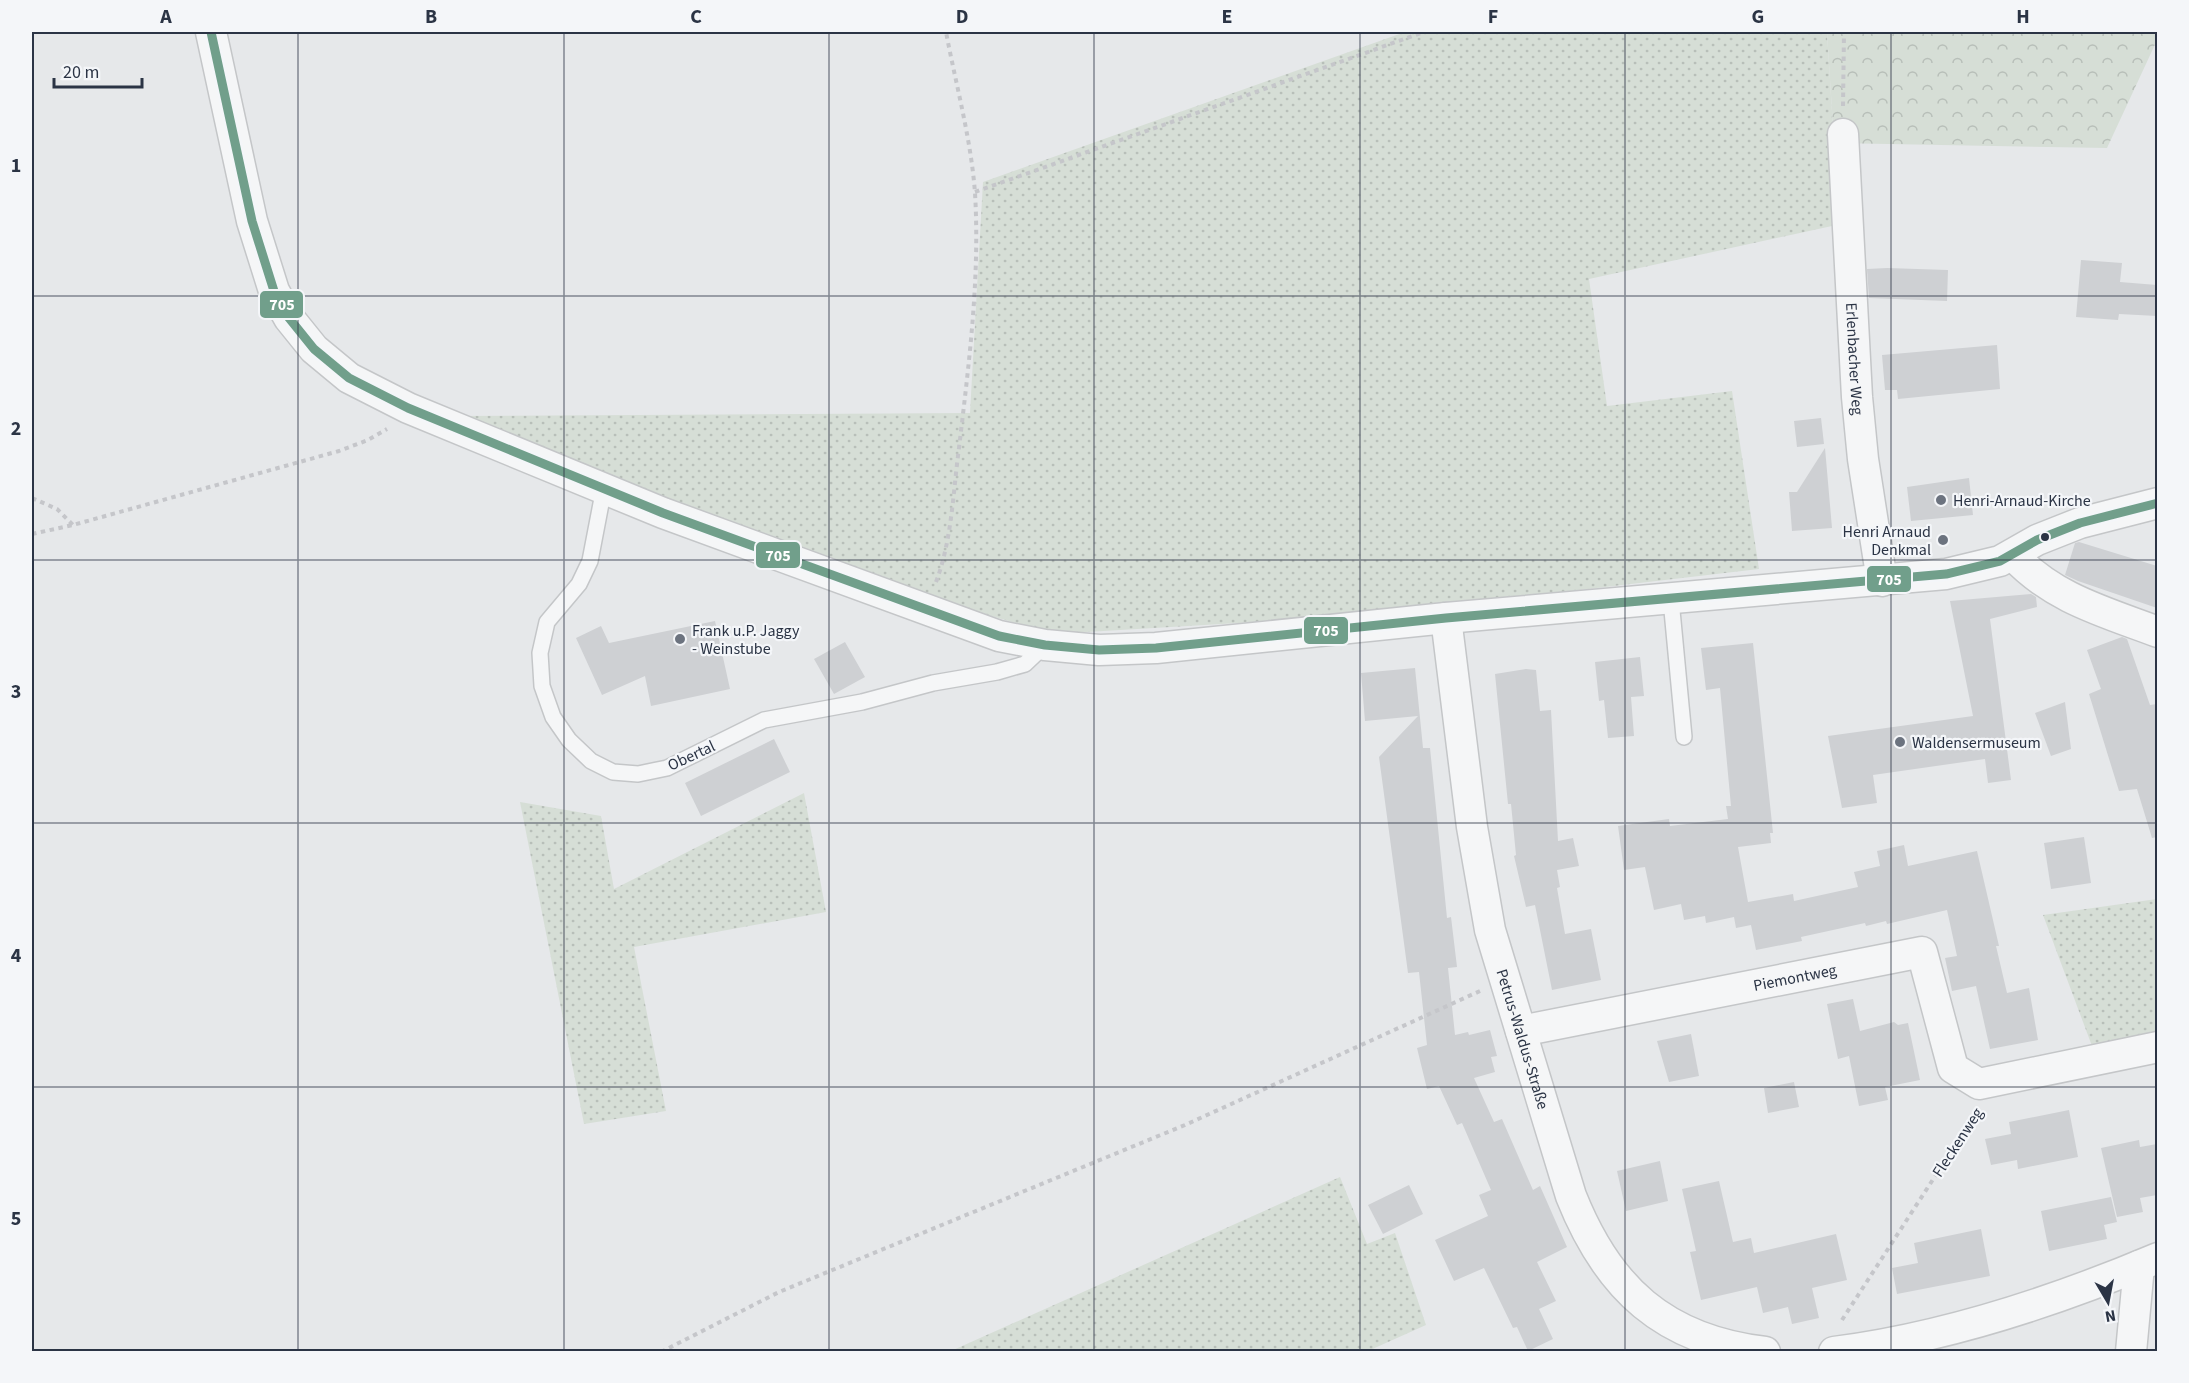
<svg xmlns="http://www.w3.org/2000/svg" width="2189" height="1383" font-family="'Source Sans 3',sans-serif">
	<defs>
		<pattern id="green-dots" width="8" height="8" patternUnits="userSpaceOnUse" patternTransform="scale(1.5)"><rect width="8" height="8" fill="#d6ded6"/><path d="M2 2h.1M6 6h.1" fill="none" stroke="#b8bfb9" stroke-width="1.8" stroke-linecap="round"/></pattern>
		<pattern id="forest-crowns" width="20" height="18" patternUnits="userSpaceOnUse" patternTransform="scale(1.5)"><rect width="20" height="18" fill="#d6ded6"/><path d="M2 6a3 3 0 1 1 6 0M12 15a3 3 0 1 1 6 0" fill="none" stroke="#b8bfb9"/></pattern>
	</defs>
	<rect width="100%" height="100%" fill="#e6e8ea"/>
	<g fill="url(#green-dots)">
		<path d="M1405,32h422l7,111 -2,83 -243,53 18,127 125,-15 27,178 -402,47 -304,18 -140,-41 -460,-177 517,-3 13,-231z"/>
		<path d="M804,793l22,119 -192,35 32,164 -82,13 -64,-322 81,14 13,73z"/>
		<path d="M2157,899v134l-65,13 -49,-131z"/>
		<path d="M1340,1177l27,67 28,-11 31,92 -58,26h-417z"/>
	</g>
	<path fill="url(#forest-crowns)" d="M1827,32h330l1,6 -51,110 -273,-5z"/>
	<g fill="#ced0d3">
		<path d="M2081,260l41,3 -2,19 37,3v31l-38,-2 -1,6 -42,-3z"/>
		<path d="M1887,268l61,2 -1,31 -78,-3 -2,-29z"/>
		<path d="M1997,345l3,44 -102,10 -1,-9h-12l-3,-35z"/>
		<path d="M1821,418l3,26 -27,3 -3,-26z"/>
		<path d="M1825,448l7,80 -40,3 -3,-39h8z"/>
		<path d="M1969,478l4,37 -62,6 -4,-34z"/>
		<path d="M2079,542l78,24v42l-79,-27 -13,-6 10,-32z"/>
		<path d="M2031,594l5,3 1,10 -47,12 21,161 -23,3 -3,-24 -112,16 4,28 -35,5 -14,-72 145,-20 -23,-115z"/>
		<path d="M715,621l15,68 -79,17 -6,-30 -43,19 -26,-57 25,-12 8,17z"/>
		<path d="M2122,637l5,2 23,66 7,-1v133l-5,1 -15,-49 -18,2 -30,-97 12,-5 -14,-39z"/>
		<path d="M845,642l20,35 -31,17 -20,-35z"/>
		<path d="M1753,643l20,190h-3l1,10 -33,4 10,55 45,-8 1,7 64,-14 -4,-15 26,-6 -3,-15 27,-6 4,21 69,-15 22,95h-3l11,47 22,-5 9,52 -48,9 -14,-63 -24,5 -7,-33 12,-2 -10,-46 -60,14 -1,-3 -20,5 -1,-3 -64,14 1,4 -46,9 -5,-25 -15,3 -2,-11 -28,6 -1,-7 -21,4 -3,-16 -27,6 -9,-43 -21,3 -6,-44 51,-7 1,7 58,-7 -2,-13h5l-11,-118 -14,2 -5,-42z"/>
		<path d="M1640,657l4,39 -13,1 3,39 -26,2 -4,-38 -5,1 -4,-39z"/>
		<path d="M1415,668l8,80h7l17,170 4,-1 6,50 -9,1 7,67 13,-3 1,3 21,-5 7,26 -6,1 4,15 -21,6 20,44 8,-3 31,71 7,-4 27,61 -30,15 19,39 -17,8 14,30 -25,12 -11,-24 -4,1 -29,-60 -30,13 -19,-41 53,-24 -9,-21 12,-5 -29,-67 -5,2 -18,-39 -12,3 -10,-41 10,-3 -8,-73 -11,1 -29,-216 39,-41 -53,5 -4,-48z"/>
		<path d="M1526,669l10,1 4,41 11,-1 7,131 15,-3 6,28 -22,4 3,17 -3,1 8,46 26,-5 10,51 -49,10 -17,-85 -9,2 -12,-51 2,-1 -5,-51h-3l-13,-130z"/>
		<path d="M2065,702l6,47 -20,7 -16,-43z"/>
		<path d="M774,739l16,33 -89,44 -16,-33z"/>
		<path d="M2084,837l7,46 -40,6 -7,-46z"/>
		<path d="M1853,999l7,32 34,-9 4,3 10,-2 12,57 -35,7 3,13 -29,6 -10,-50 -11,3 -11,-55z"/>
		<path d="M1691,1034l8,42 -30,6 -12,-41z"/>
		<path d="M1794,1082l5,25 -31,6 -4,-25z"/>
		<path d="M2069,1110l9,47 -60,12 -1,-9 -26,5 -6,-26 26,-5 -2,-12z"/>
		<path d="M2139,1140l1,7 17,-3v51l-17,3 3,14 -26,5 -16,-69z"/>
		<path d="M1660,1161l8,40 -42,10 -9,-40z"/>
		<path d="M1719,1181l14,61 18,-4 3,15 82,-19 11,46 -35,8 7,30 -27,6 -4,-17 -25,6 -6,-26 -56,13 -11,-48 6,-1 -14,-62z"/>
		<path d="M1409,1185l14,29 -40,20 -15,-29z"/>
		<path d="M2111,1197l6,25 -13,3 3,14 -58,12 -8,-40z"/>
		<path d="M1981,1229l9,47 -93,18 -5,-26 26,-5 -4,-20z"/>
	</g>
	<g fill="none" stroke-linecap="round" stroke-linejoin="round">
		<g stroke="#c4c6c8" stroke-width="18">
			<g id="service">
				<path d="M604,488l-14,73 -11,23 -32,38 -7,31 2,33 11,31 16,23 22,21 22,11 25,2 29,-6 97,-48 98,-18 71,-19 64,-11 28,-8 20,-19"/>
				<path d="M1671,600l13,137"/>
			</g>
		</g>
		<g stroke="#c4c6c8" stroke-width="33">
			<g id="minor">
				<path d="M211,32l41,189 22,70 15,27 25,31 35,29 59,30 255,105 336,123 46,9 54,5 57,-2 290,-30 500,-44 54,-13 37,-21 43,-17 78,-20"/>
				<path id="s1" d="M1843,134l14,263 6,62 19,122"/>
				<path d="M2013,555c39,43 92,57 145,77"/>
				<path id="s2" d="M1446,618l26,209 18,103 81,266c37,93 93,144 194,156"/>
				<path id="s3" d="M1521,1031l401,-79 31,116 26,16 179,-37"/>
				<path d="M1834,1352c110,-14 222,-51 324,-94"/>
				<path d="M2131,1352l8,-86"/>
			</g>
		</g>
		<g stroke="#c5c6ca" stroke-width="4" stroke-dasharray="4.5 4.5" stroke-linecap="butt">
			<path d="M1843,106l1,-74"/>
			<path d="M975,192l449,-160"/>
			<path d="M32,498l25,11 16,16"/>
			<path d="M32,534l41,-9 266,-74 29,-11 19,-11"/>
			<path d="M936,582c16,-42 17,-90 23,-134 10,-85 21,-170 16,-255 -4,-54 -19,-108 -29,-161"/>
			<path d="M1842,1320l134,-207"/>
			<path d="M661,1352l118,-60 406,-167 295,-134"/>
		</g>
		<use href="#service" stroke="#f5f6f7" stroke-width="15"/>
		<use href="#minor" stroke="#f5f6f7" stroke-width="30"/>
		<g stroke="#f4f6f9" stroke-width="14">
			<path id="bus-1" d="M211,32l41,189 22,70 15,27 25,31 35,29 59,30 255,105 336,123 46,9 54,5 57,-2 290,-30 500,-44 54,-13 37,-21 43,-17 78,-20"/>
		</g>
		<use href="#bus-1" stroke="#719f8b" stroke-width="9"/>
	</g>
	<path fill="none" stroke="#2b3445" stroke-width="1.5" stroke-opacity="0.55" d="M298,32v1320M564,32v1320M829,32v1320M1094,32v1320M1360,32v1320M1625,32v1320M1891,32v1320M32,296h2126M32,560h2126M32,823h2126M32,1087h2126"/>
	<g fill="#6c737f" stroke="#f4f6f9" stroke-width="2">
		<circle cx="1941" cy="500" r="6"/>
		<circle cx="1943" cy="540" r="6"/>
		<circle cx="680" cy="639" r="6"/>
		<circle cx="1900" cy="742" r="6"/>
	</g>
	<circle fill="#2b3445" stroke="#f4f6f9" stroke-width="2" cx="2045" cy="537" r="5"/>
	<g text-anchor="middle" stroke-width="4.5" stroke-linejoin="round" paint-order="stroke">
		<g font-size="16" fill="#2b3445" stroke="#f4f6f9">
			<text dy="6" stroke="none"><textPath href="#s1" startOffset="225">Erlenbacher Weg</textPath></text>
			<text transform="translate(691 755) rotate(-25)" y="6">Obertal</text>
			<text dy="6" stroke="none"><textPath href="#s3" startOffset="279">Piemontweg</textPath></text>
			<text dy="6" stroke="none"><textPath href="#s2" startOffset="429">Petrus-Waldus-Straße</textPath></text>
			<text transform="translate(1957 1142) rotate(-57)" y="6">Fleckenweg</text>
		</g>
		<g font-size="16" fill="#2b3445" stroke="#f4f6f9" text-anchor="start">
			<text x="1953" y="506">Henri-Arnaud-Kirche</text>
			<text x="1931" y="537" text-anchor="end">Henri Arnaud<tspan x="1931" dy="18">Denkmal</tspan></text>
			<text x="692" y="636">Frank u.P. Jaggy<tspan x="692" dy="18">- Weinstube</tspan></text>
			<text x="1912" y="748">Waldensermuseum</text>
		</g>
	</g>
	<g stroke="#f4f6f9" stroke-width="2">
		<rect x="259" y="290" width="45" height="29" rx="6" fill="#719f8b"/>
		<rect x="755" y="541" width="46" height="28" rx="6" fill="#719f8b"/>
		<rect x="1866" y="565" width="46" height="28" rx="6" fill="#719f8b"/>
		<rect x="1303" y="616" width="46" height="29" rx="6" fill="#719f8b"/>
	</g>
	<g font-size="16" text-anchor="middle" font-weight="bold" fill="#fff">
		<text x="282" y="310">705</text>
		<text x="778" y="561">705</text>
		<text x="1889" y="585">705</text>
		<text x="1326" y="636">705</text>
	</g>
	<rect width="2189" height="1383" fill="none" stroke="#f4f6f9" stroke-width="66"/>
	<g transform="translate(2108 1302) rotate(170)" stroke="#f4f6f9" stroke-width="4.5" paint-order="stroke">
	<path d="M0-4.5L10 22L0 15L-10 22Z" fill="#2b3445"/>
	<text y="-9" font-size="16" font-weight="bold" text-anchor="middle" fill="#2b3445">N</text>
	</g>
	<path d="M54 78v9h88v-9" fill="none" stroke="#2b3445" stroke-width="3"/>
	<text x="63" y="78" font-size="18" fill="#2b3445" stroke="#f4f6f9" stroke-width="4.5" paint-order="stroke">20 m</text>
	<rect x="33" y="33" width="2123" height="1317" fill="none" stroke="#2b3445" stroke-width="2"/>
	<g font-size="20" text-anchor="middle" font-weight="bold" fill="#2b3445">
		<text x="166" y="23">A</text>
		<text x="431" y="23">B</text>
		<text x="696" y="23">C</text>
		<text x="962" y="23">D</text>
		<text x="1227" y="23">E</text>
		<text x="1493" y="23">F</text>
		<text x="1758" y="23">G</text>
		<text x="2023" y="23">H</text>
		<text x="16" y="172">1</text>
		<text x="16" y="435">2</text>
		<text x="16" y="698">3</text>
		<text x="16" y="962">4</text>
		<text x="16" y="1225">5</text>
	</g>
</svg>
